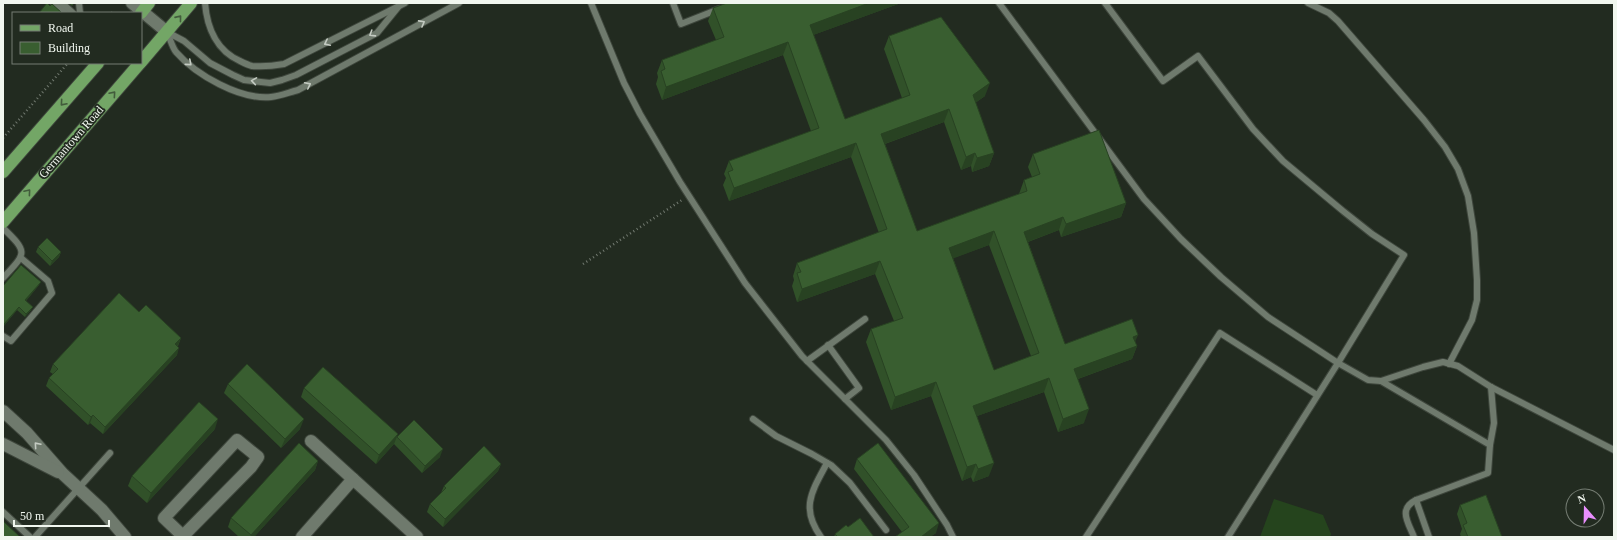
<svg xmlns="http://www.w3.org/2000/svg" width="1617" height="540" font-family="Georgia,serif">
	<rect width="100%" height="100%" fill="#222b20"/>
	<path fill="#25441d" d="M1274,499l49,16 8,19 -1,3h-70z"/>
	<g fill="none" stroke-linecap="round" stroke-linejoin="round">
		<g stroke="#3e463c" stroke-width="8">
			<g id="lane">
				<path d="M54,3l11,10"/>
				<path d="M62,3l11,10"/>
				<path d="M79,3l1,10"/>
				<path d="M205,3c2,25 12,48 35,58 4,2 8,4 12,5 11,1 21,0 32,-2l121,-61"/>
				<path d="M591,3l33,80 16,31 40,68 65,101 57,73 84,84 28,35 33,50 6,12"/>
				<path d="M673,3l8,21 38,-15"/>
				<path d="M999,3l145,196 37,40 40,38 47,40 70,46 -110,174"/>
				<path d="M1105,3l58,78 35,-25 55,73 30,32 60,50 29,23 32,21 -66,108 30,17 13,1 109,64 -2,28 -72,27 13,37"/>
				<path d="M1308,3l21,10 9,8 86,99 21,27 13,22 10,27 6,37 3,47v20l-5,20 -23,44"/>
				<path d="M167,32c3,6 5,15 9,20 20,23 64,48 95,45 9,-1 19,-5 27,-7l161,-87"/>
				<path d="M167,32l17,9 26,22 23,12 11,5 26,3 12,-3 14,-5 81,-42 22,-27"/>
				<path d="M3,228c26,25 23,25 0,50"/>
				<path d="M3,336l8,5 41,-48 -4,-12 -27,-23"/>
				<path d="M828,345l31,43 -14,11"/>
				<path d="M807,361l58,-42"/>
				<path d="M1381,381l42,-14 20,-5 15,4 33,21 123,63"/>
				<path d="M753,419l23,17 36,18 19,11 19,18 36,47"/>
				<path d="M1490,445l4,-22 -3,-36"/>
				<path d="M3,512l27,25"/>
				<path d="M35,537l75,-84"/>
				<path d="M821,537c-21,-29 -9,-46 6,-74"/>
				<path d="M1086,537l134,-204 97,62"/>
				<path d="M1414,537c-6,-15 -16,-28 2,-37"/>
			</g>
		</g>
		<g stroke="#3e463c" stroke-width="14">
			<g id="street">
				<path d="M311,441l106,96"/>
				<path d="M180,537l3,-1 68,-69 7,-10 -21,-17 -73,78 19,18"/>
				<path d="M302,537l51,-58"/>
			</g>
		</g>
		<g stroke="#3e463c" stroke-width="14">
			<g id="secondary">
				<path d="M132,3l35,29"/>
				<path d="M3,411l24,22 36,41 39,36 23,27"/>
				<path d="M3,444l55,28"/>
			</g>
		</g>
		<g stroke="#3e463c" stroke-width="14">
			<g id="primary">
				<path d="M141,13l8,-10"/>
				<path d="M141,62l50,-59"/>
				<path d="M3,172l95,-109"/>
				<path d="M3,222l137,-159"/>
			</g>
		</g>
		<g stroke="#727a70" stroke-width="2.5" stroke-dasharray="1 3" stroke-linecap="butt">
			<path d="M112,13l2,-2"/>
			<path d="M3,138l65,-75"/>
			<path d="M583,264l99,-64"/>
		</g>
		<use href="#lane" stroke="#6f7a6d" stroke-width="6"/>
		<use href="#street" stroke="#6f7a6d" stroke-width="12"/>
		<use href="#secondary" stroke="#6f7a6d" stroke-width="12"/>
		<use href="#primary" stroke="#73a666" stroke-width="12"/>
	</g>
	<g fill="#315129" fill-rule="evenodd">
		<path d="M69,3h5l-2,3z"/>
		<path d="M727,3h174l-88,32 32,84 57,-21 -18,-49 5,-13 96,60 -10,7 19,50 -5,13 -17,6 -1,-6 -10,4 -17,-48 -59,22 32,87 102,-37 5,-14 8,-3 -4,-10 5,-13 93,49 -5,14 -60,20 -2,-7 -31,12 37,102 70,-2 2,4 -5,13 -54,20 6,44 -26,9 -14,-40 -67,24 12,60 -16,6 -2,-5 -9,4 -31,-85 -40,14 -25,-68 5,-13 23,-8 -19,-47 -78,28 -5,-16 2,-6 -1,-4 4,-13 82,-30 -28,-76 -122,44 -6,-16 3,-7 -2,-4 5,-13 82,-30 -28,-76 -121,45 -6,-16 2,-7 -1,-4 5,-13 54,-20 -8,-19 5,-13zM989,245l42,111 -37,14 -41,-112z"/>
		<path d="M38,247l23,5 -2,5 -9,9 -14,-14z"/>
		<path d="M39,285l-13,16 5,9 -6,7 -8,-7 -14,17v-41z"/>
		<path d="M139,312l42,26 -3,8 -1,9 -74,79 -13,-11 -2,2 -42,-39 3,-8 4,-4 -3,-2 3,-8z"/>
		<path d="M228,384l72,45 -19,19 -57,-55z"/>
		<path d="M304,388l93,49 43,20 -18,16 -28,-29 -18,20 -75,-67z"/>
		<path d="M215,429l-68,74 -19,-17 4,-10z"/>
		<path d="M857,459l79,74 -6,4h-35l7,-5 -48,-63z"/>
		<path d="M318,461l-3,9 -61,67h-15l-11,-10 3,-9z"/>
		<path d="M501,464l-3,7 -55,56 -16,-15 3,-8 11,-11 3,-7z"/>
		<path d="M1460,505l42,32h-41l-1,-3 2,-5 -5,-15z"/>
		<path d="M848,527l26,10h-40l1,-3z"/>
	</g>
	<g fill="#284222">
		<path d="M869,3h32l-96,35 5,-13z"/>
		<path d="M788,42l-5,13 -121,45 4,-13z"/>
		<path d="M990,83l-5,13 -17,12 5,-13z"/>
		<path d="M949,109l-5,13 -68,25 5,-13z"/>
		<path d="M856,143l-5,14 -122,44 5,-13z"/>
		<path d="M975,153l-4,13 -10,4 5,-13z"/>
		<path d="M994,153l-5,13 -17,6 5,-14z"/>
		<path d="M1126,203l-5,14 -60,20 5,-13z"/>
		<path d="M1063,217l-4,13 -40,15 5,-13z"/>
		<path d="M994,231l-5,14 -45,17 5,-14z"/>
		<path d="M61,252l-2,5 -9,9 2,-5z"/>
		<path d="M880,261l-5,13 -78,28 5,-13z"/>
		<path d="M41,282l-2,3 -15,18 1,-3z"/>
		<path d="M19,307l-2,3 -14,17 1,-3z"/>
		<path d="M33,307l-2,3 -6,7 1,-3z"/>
		<path d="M1138,335l-5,12 4,-1 -5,13 -63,23 5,-13z"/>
		<path d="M181,338l-3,7 -5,6 2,-7z"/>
		<path d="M179,348l-2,7 -74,79 2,-7z"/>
		<path d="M1049,378l-5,14 -75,27 4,-13z"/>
		<path d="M936,382l-5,14 -40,14 4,-13z"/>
		<path d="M1089,409l-5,14 -26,9 5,-13z"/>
		<path d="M93,415l-3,8 -2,2 3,-8z"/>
		<path d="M218,419l-3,10 -68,74 4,-10z"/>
		<path d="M304,419l-4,10 -19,19 4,-9z"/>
		<path d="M398,434l-4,10 -18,20 3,-9z"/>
		<path d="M443,449l-3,8 -18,16 3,-7z"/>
		<path d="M318,461l-3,9 -61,67h-4l1,-2z"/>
		<path d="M994,463l-5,13 -16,6 5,-13z"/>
		<path d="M501,464l-3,7 -55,56 2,-8z"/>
		<path d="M976,464l-5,13 -9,4 5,-14z"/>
		<path d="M939,523l-3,10 -6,4h-9z"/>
	</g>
	<g fill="#395e30" stroke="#284222" fill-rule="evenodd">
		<path d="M47,3l3,3 2,-2 10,9h-23z"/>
		<path d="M727,3h142l-59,22 35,94 65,-24 -21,-59 52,-19 49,66 -17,12 21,58 -17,5 -2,-5 -9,4 -17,-48 -68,25 36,97 110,-40 -3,-11 16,-6 -7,-20 66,-24 27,73 -60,21 -3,-7 -39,15 41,112 67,-25 6,16 -5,2 4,9 -63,23 15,40 -26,10 -14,-41 -76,28 21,57 -16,6 -2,-5 -9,3 -31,-85 -41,15 -24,-68 32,-11 -23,-57 -78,28 -5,-16 4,-1 -4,-9 90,-34 -31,-86 -122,45 -6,-16 5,-2 -4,-9 90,-33 -31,-86 -122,45 -5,-16 4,-2 -3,-9 62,-23 -11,-29zM994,231l45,122 -45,17 -45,-122z"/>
		<path d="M47,238l14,14 -9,9 -14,-14z"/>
		<path d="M21,265l20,17 -16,18 8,7 -7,7 -7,-7 -15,17 -1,-2v-36z"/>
		<path d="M119,293l20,19 7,-7 35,33 -6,6 4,4 -74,79 -12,-12 -2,2 -42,-39 9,-9 -5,-5z"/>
		<path d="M247,364l57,55 -19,20 -57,-55z"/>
		<path d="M323,367l75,67 -19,21 -75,-67z"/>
		<path d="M199,402l19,17 -67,74 -19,-17z"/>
		<path d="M414,420l29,29 -18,17 -28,-29z"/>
		<path d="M299,443l19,18 -67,74 -20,-17z"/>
		<path d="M878,443l61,80 -18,14h-26l14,-10 -52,-68z"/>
		<path d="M484,446l17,18 -56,55 -15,-15 16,-16 -2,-2z"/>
		<path d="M1486,495l16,42h-34l-5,-12 4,-2 -7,-18z"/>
		<path d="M860,518l14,19h-36l-3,-3 11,-9 2,2z"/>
		<path d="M3,521l16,15 -2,1h-14z"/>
	</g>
	<defs><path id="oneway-chevron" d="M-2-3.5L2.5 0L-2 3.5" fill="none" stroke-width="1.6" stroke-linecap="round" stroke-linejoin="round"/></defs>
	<g stroke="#425c3c">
		<use href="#oneway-chevron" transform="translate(179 18) rotate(-51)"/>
		<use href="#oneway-chevron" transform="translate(113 94) rotate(-49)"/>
		<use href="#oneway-chevron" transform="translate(63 103) rotate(131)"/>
		<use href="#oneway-chevron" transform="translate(28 192) rotate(-50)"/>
	</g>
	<g stroke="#c4cbc2">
		<use href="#oneway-chevron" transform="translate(422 23) rotate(-29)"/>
		<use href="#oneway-chevron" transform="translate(372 34) rotate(148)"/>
		<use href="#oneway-chevron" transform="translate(327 43) rotate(153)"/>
		<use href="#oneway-chevron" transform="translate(189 63) rotate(41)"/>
		<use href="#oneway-chevron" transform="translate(254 81) rotate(-171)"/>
		<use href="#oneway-chevron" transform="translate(308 85) rotate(-27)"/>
		<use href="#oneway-chevron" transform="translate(37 445) rotate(-131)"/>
	</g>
	<g text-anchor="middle" stroke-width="3.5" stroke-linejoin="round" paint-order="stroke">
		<g font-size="12" fill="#f1f7ef" stroke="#222b20">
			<text transform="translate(71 142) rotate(-49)" y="4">Germantown Road</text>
		</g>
	</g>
	<rect width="1617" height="540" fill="none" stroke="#f1f7ef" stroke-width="8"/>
	<rect x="12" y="12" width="130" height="52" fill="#222b20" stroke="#757d73"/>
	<rect x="20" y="25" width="20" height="6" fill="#73a666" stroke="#757d73"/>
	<text x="48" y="32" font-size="12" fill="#f1f7ef">Road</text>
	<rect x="20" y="42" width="20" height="12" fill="#395e30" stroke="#757d73"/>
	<text x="48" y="52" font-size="12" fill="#f1f7ef">Building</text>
	<g transform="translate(1585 508) rotate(340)"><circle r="19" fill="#222b20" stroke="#757d73"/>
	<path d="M0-3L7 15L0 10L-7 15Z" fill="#e98efe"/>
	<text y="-6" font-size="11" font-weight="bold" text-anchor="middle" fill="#f1f7ef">N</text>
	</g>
	<path d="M14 520v6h95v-6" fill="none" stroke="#f1f7ef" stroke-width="2"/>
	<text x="20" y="520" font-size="12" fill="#f1f7ef" stroke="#222b20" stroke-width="3" paint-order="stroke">50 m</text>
</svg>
